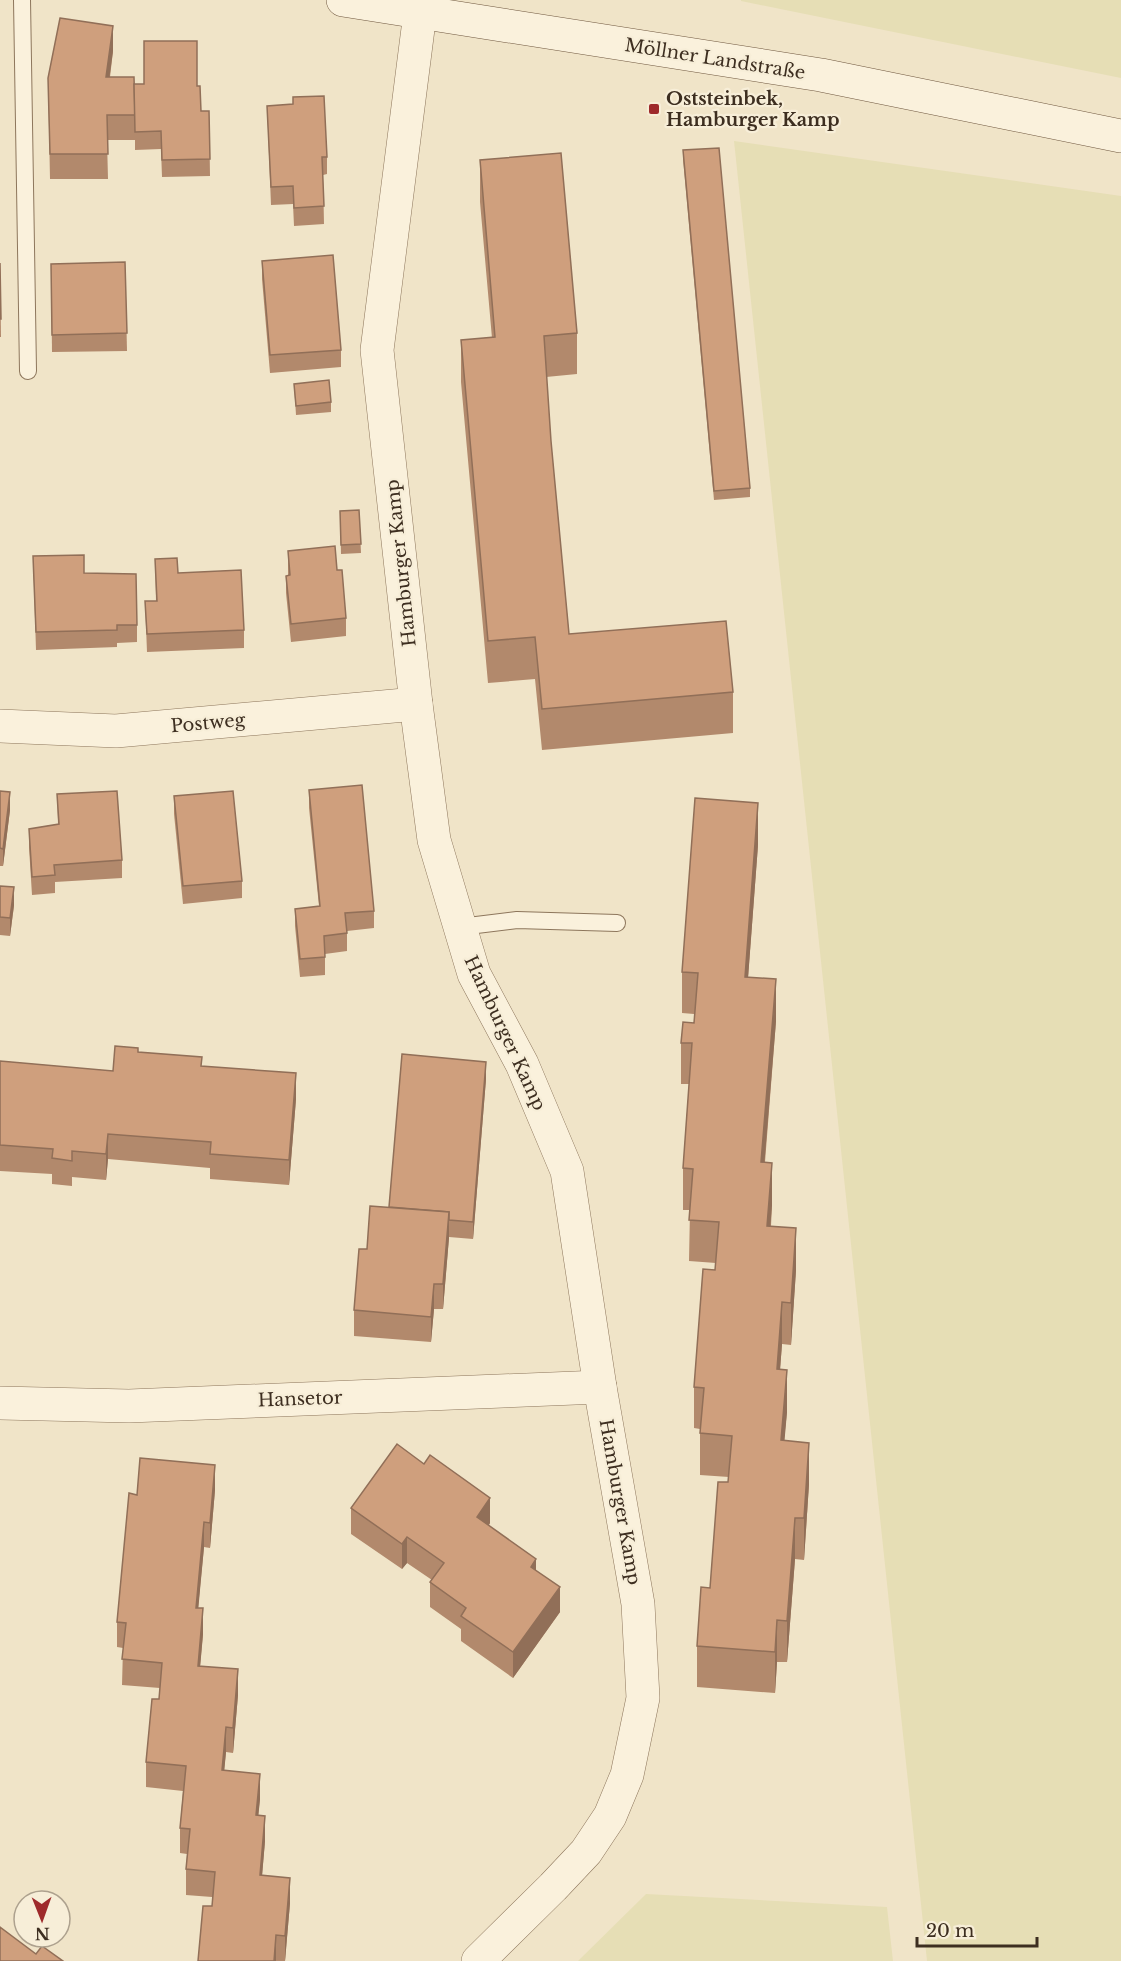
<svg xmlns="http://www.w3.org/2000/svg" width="1121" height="1961" font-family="'Libre Baskerville',serif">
	<rect width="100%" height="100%" fill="#f0e4c8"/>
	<g fill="#e6deb5">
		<path d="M741,0h380v78l-380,-77z"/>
		<path d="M734,141l387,55v1765h-194z"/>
		<path d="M646,1894l241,13 6,54h-315z"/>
	</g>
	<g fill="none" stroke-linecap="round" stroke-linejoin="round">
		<g stroke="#8d765c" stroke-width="18">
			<g id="lane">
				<path d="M22,0l6,371"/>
				<path d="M460,927l57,-7 100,3"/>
			</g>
		</g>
		<g stroke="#8d765c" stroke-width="34">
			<g id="street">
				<path d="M420,13l-43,337 39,354 18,136 40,134 48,90 45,107 33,216 38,217 5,94 -16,77 -17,41 -24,36 -33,35 -75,74"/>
				<path d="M0,726l116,5 300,-27"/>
				<path d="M0,1403l129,3 471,-19"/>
			</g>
		</g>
		<g stroke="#6f573f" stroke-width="34">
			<path id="secondary" d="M343,0l478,75 300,61"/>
		</g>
		<use href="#lane" stroke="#faf1dc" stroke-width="16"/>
		<use href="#street" stroke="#faf1dc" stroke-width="33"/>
		<use href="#secondary" stroke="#faf1dc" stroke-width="33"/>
	</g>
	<g fill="#b2896c">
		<path d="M113,51l-3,26 24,7 63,2 4,25h8l1,65 -48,1 -1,-28 -26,1v-10h-28l1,39h-58l-2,-101z"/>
		<path d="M293,97l34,60v17l-4,1 1,49 -30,2 -1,-22 -22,1 -4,-99 26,-2z"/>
		<path d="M683,150l67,338v9l-36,3 -31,-341z"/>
		<path d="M480,160l97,173v41l-31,3 5,64 18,193 164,58v41l-191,17 -7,-71 -47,4 -27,-301v-42l31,-2 -12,-136z"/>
		<path d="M262,261l79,89v17l-71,6 -8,-94z"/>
		<path d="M125,262l2,89 -75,1 -1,-88z"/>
		<path d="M0,263l1,74h-1z"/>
		<path d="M294,384l37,18v10l-35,3z"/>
		<path d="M359,510l2,43 -20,1 -1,-43z"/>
		<path d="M288,551l49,19 9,48v18l-55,6 -5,-49v-17l2,-1z"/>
		<path d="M33,556l51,17 53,52v17l-20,1v4l-81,3z"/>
		<path d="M155,559l23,14 66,57v18l-97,4 -2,-51h11z"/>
		<path d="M309,790l65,121v17l-27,3v20l-22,3v21l-25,2 -5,-51v-17l24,-3 -10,-98z"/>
		<path d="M0,791l10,19 -7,56h-3z"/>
		<path d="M57,794l65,66v18l-67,4v11l-23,2 -3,-48v-18l29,-5z"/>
		<path d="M174,796l68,85v17l-59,6 -9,-90z"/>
		<path d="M758,845l-10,132 28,44 -11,141 7,43 -1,21 25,44 -5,75 -9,-1 -2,25 7,43 -3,28 25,44 -5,76 -9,-1 -8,103h-10l-2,31 -78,-6v-41l13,-58 19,-111 -29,-2v-46l-6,-1v-41l22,-124 -27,-2 1,-51h-7v-42l6,-84h-8v-41l13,-20v-9l-12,-1v-41z"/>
		<path d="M0,886l14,19 -4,31 -10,-1z"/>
		<path d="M138,1052l64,14 94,33 -7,86 -79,-6v-11l-102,-9 -2,21 -34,-3v9l-20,-2v-10l-52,-3v-110l113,10z"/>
		<path d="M486,1079l-13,160 -24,-2 -6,72h-9l-3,33 -77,-6v-26l13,-61 22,-42z"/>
		<path d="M215,1490l-5,58 -6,-1 -6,61 5,26 -3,32 38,29 -5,58 -7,-1 -2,18 36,29 -2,16 7,26 -3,34 28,28 -5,58h-87l14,-55v-9l-26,-2v-26l1,-15 -7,-1v-25l3,-37 -37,-4v-25l13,-63 1,-11 -38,-3 1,-37 -6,-1v-25l20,-127z"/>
		<path d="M351,1508l139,15 -1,2 47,45 24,42 -47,66 -52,-37v-12l-31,-22v-25l2,-2 -25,-17 -5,6 -51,-35z"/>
	</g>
	<g fill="#916f58">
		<path d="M113,26v25l-7,52v-26z"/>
		<path d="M10,792v18l-7,56v-17z"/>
		<path d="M758,803v42l-13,174v-42z"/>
		<path d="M14,887v18l-4,31v-18z"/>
		<path d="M776,979v42l-15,183v-42z"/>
		<path d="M486,1062v17l-13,160v-17z"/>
		<path d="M296,1073v26l-7,86v-25z"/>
		<path d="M108,1134v25l-2,21v-26z"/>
		<path d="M772,1163v42l-5,63v-42z"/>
		<path d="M449,1212v26l-6,71v-25z"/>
		<path d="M796,1228v42l-5,75v-42z"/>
		<path d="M434,1284v25l-3,33v-25z"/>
		<path d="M782,1302v42l-5,66v-41z"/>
		<path d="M787,1370v42l-6,69v-41z"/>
		<path d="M809,1443v41l-5,76v-42z"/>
		<path d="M215,1465v25l-5,58v-25z"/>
		<path d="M490,1498v25l-13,19v-25z"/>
		<path d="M795,1518v41l-8,103v-41z"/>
		<path d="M204,1522v25l-8,86v-25z"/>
		<path d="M407,1537v26l-5,6v-25z"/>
		<path d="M536,1559v25l-5,-17z"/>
		<path d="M560,1587v25l-47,66v-26z"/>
		<path d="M203,1608v26l-5,57v-25z"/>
		<path d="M777,1620v42l-2,31v-41z"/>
		<path d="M238,1669v26l-5,58v-25z"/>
		<path d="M226,1727v25l-4,43v-25z"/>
		<path d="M260,1774v25l-4,41v-25z"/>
		<path d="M265,1816v25l-5,59v-25z"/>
		<path d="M290,1878v25l-5,58v-25z"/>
		<path d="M276,1935v26h-2z"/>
	</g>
	<g fill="#cf9f7d" stroke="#916f58" stroke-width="1.5">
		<path d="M60,18l53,8 -7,51h28l1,38h-28l1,39h-58l-2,-76z"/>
		<path d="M144,41h53v45h3l1,25h8l1,48 -48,1 -1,-29 -26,1 -1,-48h10z"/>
		<path d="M324,96l3,61h-5l2,49 -30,2 -1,-22 -22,1 -4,-81 26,-2v-7z"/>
		<path d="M719,148l31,340 -36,3 -31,-341z"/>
		<path d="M561,153l16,180 -33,3 7,105 18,193 157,-13 7,71 -191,17 -7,-72 -47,4 -27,-301 34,-3 -15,-177z"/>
		<path d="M333,255l8,95 -71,5 -8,-94z"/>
		<path d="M125,262l2,71 -75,2 -1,-71z"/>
		<path d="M0,263l1,56h-1z"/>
		<path d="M329,380l2,22 -35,4 -2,-22z"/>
		<path d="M359,510l2,34 -20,1 -1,-34z"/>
		<path d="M335,546l2,24h5l4,48 -55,6 -5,-48 4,-1 -2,-24z"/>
		<path d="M84,555v18l52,1 1,51h-20v5l-81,2 -3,-76z"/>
		<path d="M177,558l1,15 63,-3 3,60 -97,4 -2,-33h12l-2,-42z"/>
		<path d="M362,785l12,126 -29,2 2,20 -23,3 1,21 -25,2 -5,-50 25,-3 -11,-116z"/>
		<path d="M0,791l10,1 -7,57 -3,-1z"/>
		<path d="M117,791l5,69 -68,5 1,10 -23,2 -3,-48 30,-5 -2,-30z"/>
		<path d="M233,791l9,90 -59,5 -9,-90z"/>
		<path d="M695,798l63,5 -13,174 31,2 -15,183 11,1 -5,63 29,2 -5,75 -9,-1 -5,67 10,1 -6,70 28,3 -5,75h-9l-8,103 -10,-1 -2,32 -78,-6 4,-59 9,1 8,-106h10l4,-46 -32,-3 4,-45 -10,-1 9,-118 12,1 4,-48 -30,-2 4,-51 -10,-1 9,-125h-11l2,-21 11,1 4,-50 -16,-1z"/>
		<path d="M0,886l14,1 -4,31 -10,-1z"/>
		<path d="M115,1046l23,2v4l64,5 -1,9 95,7 -7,87 -79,-6 1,-12 -103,-8 -2,20 -34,-3v10l-20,-3 1,-9 -53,-4v-84l113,10z"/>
		<path d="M402,1054l84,8 -13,160 -24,-2v-8l-60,-5z"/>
		<path d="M370,1206l79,6 -6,72h-9l-3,33 -77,-7 5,-61h8z"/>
		<path d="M397,1444l27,20 6,-9 60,43 -13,19 59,42 -5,8 29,20 -47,65 -52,-36 5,-8 -36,-26 14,-19 -37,-26 -5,7 -51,-36z"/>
		<path d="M140,1458l75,7 -5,58 -6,-1 -8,86h7l-5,58 40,3 -5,59 -7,-1 -4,43 38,4 -4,41 9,1 -5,59 30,3 -5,58 -9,-1 -2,26h-76l5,-55h9l3,-34 -29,-3 4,-40 -10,-1 6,-62 -40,-4 6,-63h7l3,-36 -40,-4 4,-36 -9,-1 12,-129 8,2z"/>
		<path d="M0,1927l36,27 6,-8 21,15h-63z"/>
	</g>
	<rect fill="#9e2a2b" stroke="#f7eed8" stroke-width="2" x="648" y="103" width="12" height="12" rx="3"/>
	<g text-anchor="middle" stroke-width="4.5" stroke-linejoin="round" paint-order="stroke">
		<g font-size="18" fill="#3d2e20" stroke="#f7eed8">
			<text transform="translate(715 59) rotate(9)" y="6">Möllner Landstraße</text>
			<text transform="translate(401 563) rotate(-96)" y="6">Hamburger Kamp</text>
			<text transform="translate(208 723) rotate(-5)" y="6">Postweg</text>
			<text transform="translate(505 1033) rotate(65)" y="6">Hamburger Kamp</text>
			<text transform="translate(300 1399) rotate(-2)" y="6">Hansetor</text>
			<text transform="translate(620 1502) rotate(80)" y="6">Hamburger Kamp</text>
		</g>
		<g font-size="18" font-weight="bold" fill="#3d2e20" stroke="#f7eed8" text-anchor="start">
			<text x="666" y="105">Oststeinbek,<tspan x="666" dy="21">Hamburger Kamp</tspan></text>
		</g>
	</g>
	<g transform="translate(42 1919) rotate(179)"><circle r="28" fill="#f7eed8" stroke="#ada18e" stroke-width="1.5"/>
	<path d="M0-4.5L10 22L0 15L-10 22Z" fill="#9e2a2b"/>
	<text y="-9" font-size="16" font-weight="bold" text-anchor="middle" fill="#3d2e20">N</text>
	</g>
	<path d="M917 1937v9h120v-9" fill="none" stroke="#3d2e20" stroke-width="3"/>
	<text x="926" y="1937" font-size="18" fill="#3d2e20" stroke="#f7eed8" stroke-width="4.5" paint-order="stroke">20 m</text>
</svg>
